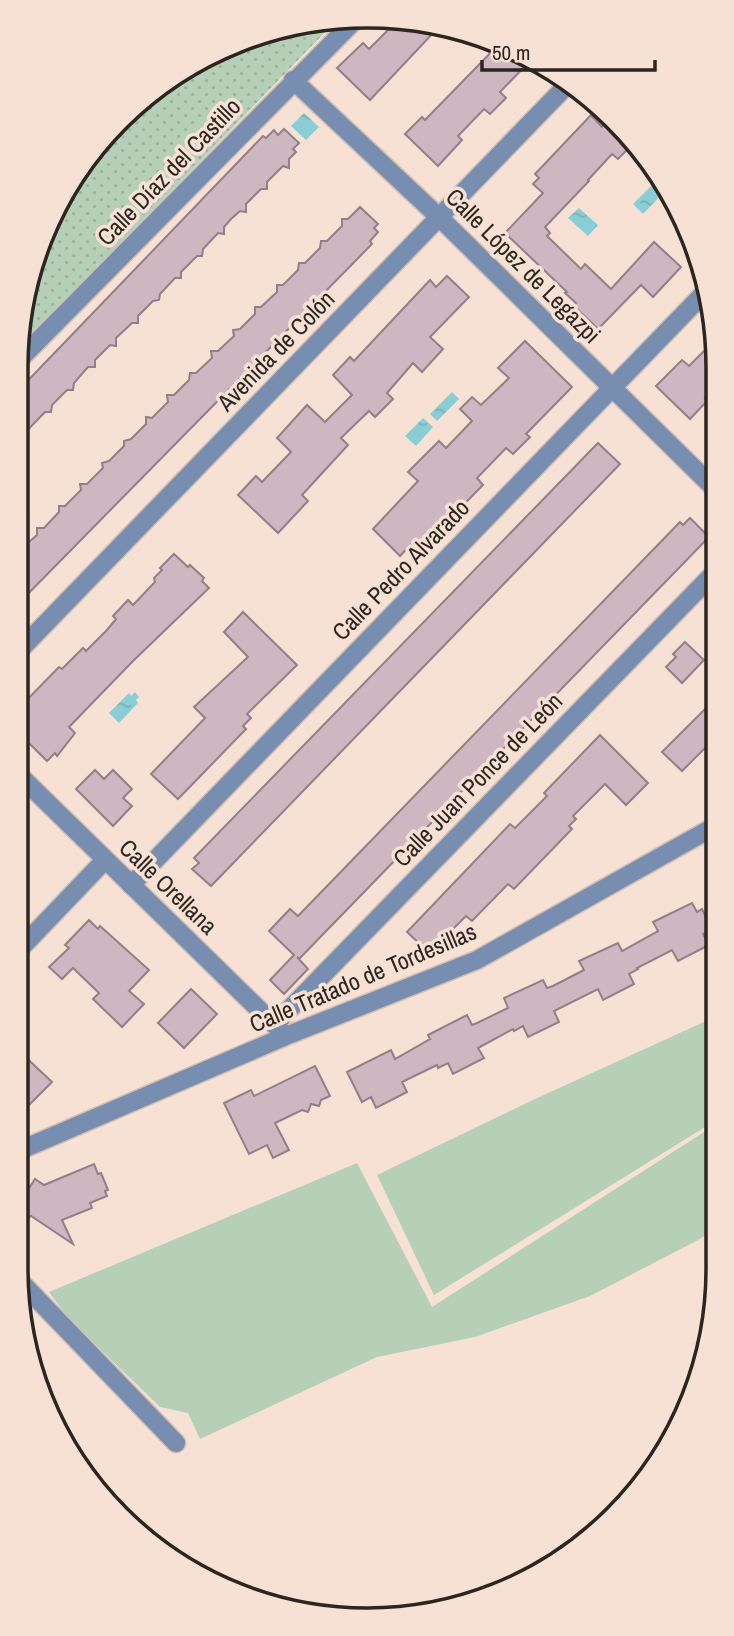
<svg xmlns="http://www.w3.org/2000/svg" width="734" height="1636" font-family="'Archivo Narrow',sans-serif">
	<defs>
		<pattern id="grass-dots" width="8" height="8" patternUnits="userSpaceOnUse" patternTransform="scale(1.75)"><rect width="8" height="8" fill="#b5d0b6"/><path d="M2 2h.1M6 6h.1" fill="none" stroke="#9cb29c" stroke-width="1.8" stroke-linecap="round"/></pattern>
		<pattern id="water-ripples" width="26" height="14" patternUnits="userSpaceOnUse" patternTransform="scale(1.75)"><rect width="26" height="14" fill="#8bcdd4"/><path d="M2 4q2-2 4 0t4 0M15 11q2-2 4 0t4 0" fill="none" stroke="#78b0b6"/></pattern>
	</defs>
	<rect width="100%" height="100%" fill="#f6e1d4"/>
	<path fill="url(#grass-dots)" d="M335,22l-315,325 22,-114 76,-114 114,-76z"/>
	<g fill="#b5d0b6">
		<path d="M717,1016l1,103 -284,176 -57,-120 158,-76z"/>
		<path d="M718,1123v104l-20,13 -108,56 -115,41 -98,20 -177,82 -12,-26 -28,-6 -92,-89 -19,-26 308,-129 75,144z"/>
	</g>
	<g fill="url(#water-ripples)">
		<path d="M304,113l15,14 -13,13 -15,-14z"/>
		<path d="M657,180l10,9 -24,25 -10,-10z"/>
		<path d="M579,208l19,17 -10,11 -20,-18z"/>
		<path d="M452,392l7,7 -22,22 -7,-7z"/>
		<path d="M423,418l10,9 -17,19 -11,-10z"/>
		<path d="M135,692l4,5 -3,3 2,3 -19,20 -10,-10 20,-20 2,3z"/>
	</g>
	<g fill="#ceb7c0" stroke="#947e87" stroke-width="2">
		<path d="M396,22l40,8 -66,70 -33,-32 26,-25 6,6z"/>
		<path d="M501,42l30,18 -31,32 6,6 -16,16 -6,-5 -26,27 4,4 -24,26 -33,-32 17,-17 3,3z"/>
		<path d="M591,115l11,12 5,-6 25,24 -14,14 -6,-5 -24,26 1,1 -44,46 5,6 -3,3 34,33 4,-5 26,25 43,-47 27,25 -28,30 -12,-12 -43,44 -25,-24 3,-2 -11,-10 2,-1 -62,-59 38,-40 -10,-9 6,-6 -4,-4z"/>
		<path d="M284,129l15,14 -6,6 3,3 -7,7v9l-6,-2 -16,16v7h-6l-15,15v8l-6,-1 -9,8 -7,8v7l-6,-1 -15,16 -1,7h-5l-16,16v6h-6l-15,16 -1,6 -6,1 -15,15v7h-6l-16,15v8l-6,-1 -15,15v7h-7l-14,16 -1,7h-6l-15,15 -1,7h-6l-29,30v-49l247,-257 3,2 8,-8 4,5z"/>
		<path d="M360,207l18,17 -4,4 4,4 -8,9 2,3 -356,362v-56h6l7,-8 8,-7v-7h7l15,-16v-6h6l16,-16 -1,-6h7l16,-16 -1,-5 7,-2 15,-15v-5l7,-2 15,-15v-7l6,1 16,-16 -1,-7h7l15,-15 1,-7h6l16,-15 -1,-7h7l16,-15 -1,-6 7,-1 15,-15v-7h6l16,-15v-7h6l15,-15 1,-7h6l15,-15 1,-7h6l15,-15v-7h6z"/>
		<path d="M447,276l22,21 -39,40 13,12 -21,23 -9,-9 -26,30 6,6 -18,18 -6,-6 -28,27 7,7 -46,50 6,6 -30,32 -40,-38 18,-19 6,6 29,-30 -14,-14 30,-33 18,17 27,-27 -19,-20 17,-18 4,4 76,-81 6,7z"/>
		<path d="M715,340v48l-10,10 3,2 -18,19 -34,-33 26,-26 7,6z"/>
		<path d="M525,341l47,46 -46,47 4,3 -17,17 -7,-6 -29,30 6,7 -61,62 -7,-7 -15,16 -27,-27 45,-48 -10,-9 31,-31 7,7 26,-27 -12,-12 12,-12 9,8 28,-27 -11,-10z"/>
		<path d="M598,443l22,21 -409,422 -19,-17 7,-6 -5,-5z"/>
		<path d="M690,518l19,19 -410,422 -2,-2 11,12 -24,25 -14,-14 24,-25 -25,-24 21,-22 8,7 382,-394 3,3z"/>
		<path d="M174,554l14,13 2,-2 14,13 -2,3 7,7 -76,73 -64,66 6,6 -18,23 -2,-3 -8,8 -31,-31v-19l43,-44 3,2 21,-21 3,3 21,-21 9,-11 -3,-3 15,-16 5,5 22,-23 -1,-4 8,-8 -2,-2z"/>
		<path d="M243,612l54,53 -50,49 4,4 -8,8 3,3 -68,70 -27,-25 54,-56 -11,-11 54,-50 -24,-25z"/>
		<path d="M685,642l19,18 -22,23 -16,-16 10,-10 -3,-3z"/>
		<path d="M716,698l1,38 -35,35 -20,-19z"/>
		<path d="M600,735l48,48 -22,22 -21,-21 -32,32 3,3 -7,7 3,3 -58,60 -6,-5 -36,37 -6,-5 -21,21 -22,10 -16,-15 103,-108 5,4 32,-32 -3,-3z"/>
		<path d="M95,770l9,9 9,-9 19,19 -9,9 9,8 -19,20 -37,-37z"/>
		<path d="M692,903l5,9 5,-3 10,21 -9,4 6,11 -31,16 -6,-11 -35,18 1,1 -9,5 5,10 -31,16 -5,-11 -44,22 5,11 -31,15 -5,-11 -9,5 -1,-2 -35,19 6,10 -31,16 -5,-11 -10,5 -1,-3 -35,17 5,10 -31,16 -5,-11 -9,5 -15,-30 44,-22 4,9 35,-20 -2,-4 39,-20 5,10 5,-2 31,-15 -4,-10 39,-18 4,8 6,-2 31,-16 -5,-9 39,-18 4,8 36,-20 -5,-9z"/>
		<path d="M89,920l9,9 2,-3 49,44 -20,21 15,13 -22,23 -29,-28 6,-6 -26,-25 -11,11 -13,-12 20,-19 -4,-3z"/>
		<path d="M191,989l26,25 -33,34 -26,-25z"/>
		<path d="M16,1048l36,34 -24,24 -12,-13z"/>
		<path d="M315,1066l15,30 -9,4 -2,6 -8,-2 -3,8 -6,-2 -27,13 14,27 -16,8 -6,-13 -18,9 -25,-51 27,-13 3,6z"/>
		<path d="M94,1164l4,10 3,-1 7,17 -3,1 2,5 -17,7 2,5 -30,12 11,24 -42,-28 -15,8v-15l19,-30 9,6z"/>
	</g>
	<g fill="none" stroke-linecap="round" stroke-linejoin="round">
		<g stroke="#d2bfb4" stroke-width="21">
			<g id="minor">
				<path d="M293,80l147,138 276,272"/>
				<path d="M16,363l341,-345"/>
				<path d="M16,654l554,-572"/>
				<path d="M16,772l267,261"/>
				<path d="M131,885l576,-595"/>
				<path d="M16,953l89,-93"/>
				<path d="M275,1024l441,-453"/>
				<path d="M16,1152l270,-116 191,-76 240,-135"/>
				<path d="M17,1278l159,165"/>
			</g>
		</g>
		<use href="#minor" stroke="#788eb0" stroke-width="18"/>
	</g>
	<g text-anchor="middle" stroke-width="7" stroke-linejoin="round" paint-order="stroke">
		<g font-size="24" fill="#2d2520" stroke="#f6e1d4">
			<text transform="translate(169 172) rotate(-46)" y="8">Calle Díaz del Castillo</text>
			<text transform="translate(523 266) rotate(45)" y="8">Calle López de Legazpi</text>
			<text transform="translate(276 351) rotate(-46)" y="8">Avenida de Colón</text>
			<text transform="translate(401 570) rotate(-46)" y="8">Calle Pedro Alvarado</text>
			<text transform="translate(478 780) rotate(-46)" y="8">Calle Juan Ponce de León</text>
			<text transform="translate(168 887) rotate(44)" y="8">Calle Orellana</text>
			<text transform="translate(363 978) rotate(-23)" y="8">Calle Tratado de Tordesillas</text>
		</g>
	</g>
	<path d="M0 0H734V1636H0ZM367 28H367A339 339 0 0 1 706 367V1269A339 339 0 0 1 367 1608H367A339 339 0 0 1 28 1269V367A339 339 0 0 1 367 28Z" fill="#f6e1d4" fill-rule="evenodd"/>
	<path fill="none" stroke="#2d2520" stroke-width="3.5" d="M367 28H367A339 339 0 0 1 706 367V1269A339 339 0 0 1 367 1608H367A339 339 0 0 1 28 1269V367A339 339 0 0 1 367 28Z"/>
	<path d="M482 60v10h173v-10" fill="none" stroke="#2d2520" stroke-width="3.5"/>
	<text x="492" y="60" font-size="21" fill="#2d2520" stroke="#f6e1d4" stroke-width="5" paint-order="stroke">50 m</text>
</svg>
